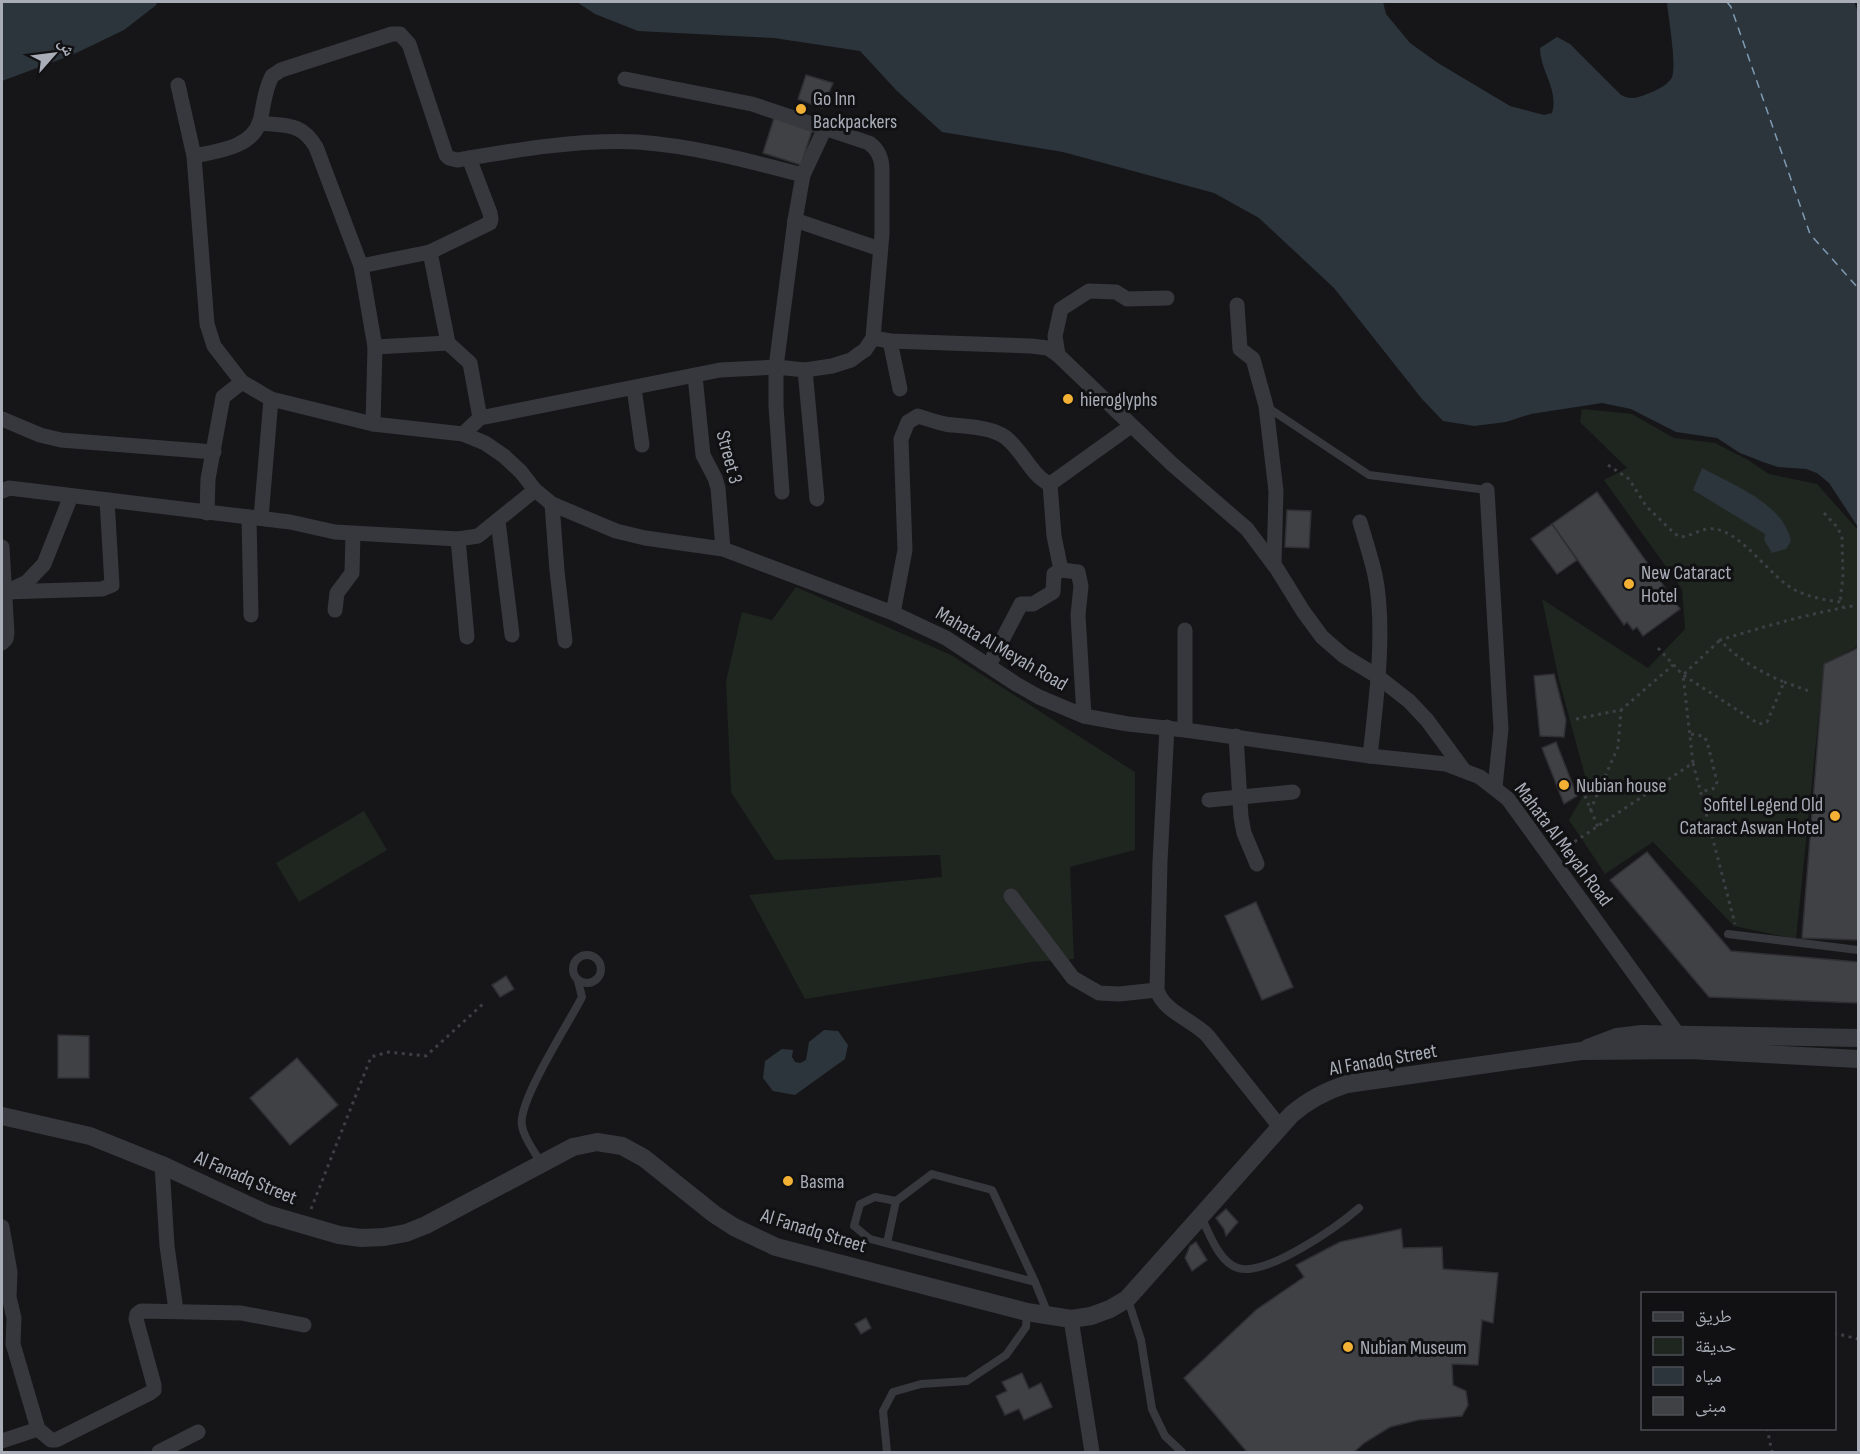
<svg xmlns="http://www.w3.org/2000/svg" width="1860" height="1454" font-family="'Sofia Sans Condensed','Noto Naskh Arabic',sans-serif">
	<rect width="100%" height="100%" fill="#161618"/>
	<g fill="#1e261f">
		<path d="M1582,409l50,5 42,24 41,5 33,17 21,14 48,10 41,46v116l-34,18 -28,275 -62,-13 -81,-84 -48,32 -36,-54 19,-33 -29,-107 -17,-81 106,69 37,-39 -3,-40 -78,-109 23,-12 -47,-46z"/>
		<path d="M796,587l155,68 184,117v78l-65,17 4,92 -43,3 -226,37 -56,-104 193,-18 -2,-22 -165,5 -44,-68 -5,-111 16,-69 30,8z"/>
		<path d="M364,811l23,39 -88,52 -23,-39z"/>
	</g>
	<g fill="#2c353c">
		<path d="M2,2h156l-3,4 -31,24 -52,25 -70,26z"/>
		<path d="M577,2h806l3,12 24,29 28,20 72,43 34,9 8,-2c7,-24 -12,-42 -12,-65l17,-11 13,7 51,51c9,5 17,3 26,-1 8,-3 19,-8 24,-15 7,-10 -3,-62 -4,-77h187l4,10v515l-29,-44 -12,-10 -11,-4 -28,-2 -15,-5 -23,-9 -23,-15 -41,-6 -45,-23 -29,-6 -71,11 -25,8 -32,4 -31,-5 -21,-22 -88,-111 -75,-70 -45,-25 -151,-41 -121,-20 -45,-41 -37,-40 -86,-13 -136,-7 -43,-17z"/>
		<path d="M1702,468c31,17 81,35 89,73l-5,8 -14,4 -8,-13 1,-6 -72,-44z"/>
		<path d="M824,1030l14,1 10,14 -3,14 -50,36 -22,-4 -10,-13 2,-17 17,-12 11,1 -1,7 3,5 5,1 6,-3 3,-18z"/>
	</g>
	<g fill="none" stroke-linecap="round" stroke-linejoin="round">
		<path stroke="#7f9bb3" stroke-width="1.5" stroke-dasharray="8 6" stroke-linecap="butt" d="M1727,2l4,5 79,227 48,54"/>
	</g>
	<g fill="#404145" stroke="#303034" stroke-width="1.5">
		<path d="M806,75l27,8 -11,25 -24,-9z"/>
		<path d="M774,118l38,13 -11,34 -38,-12z"/>
		<path d="M1597,492l83,117 -37,27 -6,-9 -4,3 -6,-8 -3,3 -72,-101z"/>
		<path d="M1287,510l24,1 -2,37 -24,-1z"/>
		<path d="M1552,524l25,36 -20,14 -26,-35z"/>
		<path d="M1858,648v292l-56,-2 22,-274z"/>
		<path d="M1554,674l12,46 -2,17 -24,-1 -6,-60z"/>
		<path d="M1556,742l21,54 -13,8 -22,-56z"/>
		<path d="M1647,852l84,99 127,11v41l-149,-6 -99,-117z"/>
		<path d="M1256,902l37,85 -31,13 -37,-84z"/>
		<path d="M506,976l8,13 -14,8 -8,-12z"/>
		<path d="M58,1035l31,1v42h-31z"/>
		<path d="M297,1058l41,47 -48,40 -40,-47z"/>
		<path d="M1226,1209l12,13 -12,14 -2,-7 -8,-11z"/>
		<path d="M1401,1229l2,19 39,-1 1,22 55,4 -5,50 -11,-3 -4,45 -26,-1 1,21 13,6 2,14 -6,11 -44,4 -28,7 -26,16 -10,9h-107l-63,-74 72,-68 48,-33 -8,-12 44,-23z"/>
		<path d="M1196,1242l11,18 -15,11 -7,-13 5,-12z"/>
		<path d="M866,1318l5,10 -10,6 -6,-10z"/>
		<path d="M1022,1373l7,16 12,-6 11,24 -28,13 -5,-11 -14,6 -9,-19 11,-5 -5,-9z"/>
	</g>
	<g fill="none" stroke-linecap="round" stroke-linejoin="round">
		<g stroke="#3d3f44" stroke-width="3" stroke-dasharray="3 4.5" stroke-linecap="butt">
			<path d="M1608,465l21,14 17,27 29,28 6,3c10,-1 18,-7 27,-8 30,-4 61,48 87,61 13,7 30,10 45,12l3,5"/>
			<path d="M1824,513l14,15 4,10 1,38 -3,26"/>
			<path d="M1658,648l25,27 76,49 8,-2 17,-40c-23,-10 -47,-23 -64,-42 46,-14 91,-27 138,-35"/>
			<path d="M1784,682l28,10"/>
			<path d="M1576,719l45,-9 52,-45"/>
			<path d="M1691,734l12,2 4,5 10,41 -2,6 -14,4"/>
			<path d="M1693,763l42,161"/>
			<path d="M1582,789l16,38"/>
			<path d="M1590,811l28,-64 3,-37"/>
			<path d="M1562,850l131,-87 -10,-88 37,-35"/>
			<path d="M311,1209l60,-152 17,-5 38,4 57,-52"/>
			<path d="M1834,1333l24,6"/>
			<path d="M1767,1428l5,24"/>
		</g>
		<g stroke="#37383d" stroke-width="8">
			<path d="M1267,407l102,68 118,15"/>
			<path d="M1728,934l130,16"/>
			<circle cx="587" cy="969" r="14"/>
			<path d="M541,1163c-6,-11 -17,-24 -19,-37 -5,-24 47,-103 60,-129l-4,-16"/>
			<path d="M1201,1217c8,15 18,46 37,51 28,9 99,-41 121,-60"/>
			<path d="M887,1243l9,-42"/>
			<path d="M1035,1282l-43,-92 -60,-16 -36,27 -21,-4 -15,7 -6,22 16,13 165,43 13,32"/>
			<path d="M1128,1300l13,40 11,69 13,27 17,16"/>
			<path d="M887,1452l-4,-41 10,-19 28,-8 46,-3 39,-26 20,-28 1,-15"/>
		</g>
		<g stroke="#37383d" stroke-width="15">
			<path d="M178,85l16,71 13,168 7,22 28,36 29,17 102,25 90,10 22,9 19,13 17,16 14,18 17,14 64,27 29,7 78,11 170,64 53,25 70,46 23,13 45,19 44,8 57,6 185,26 76,8 34,13 28,22 174,241"/>
			<path d="M259,123c27,3 42,-1 57,24l45,119 14,81 -2,77"/>
			<path d="M194,156c23,-5 58,-8 66,-35 4,-16 4,-30 12,-45l9,-6 111,-36h8l9,10 37,111 3,3 8,2c59,-10 122,-21 181,-18 56,4 111,19 165,33l22,-47"/>
			<path d="M795,220l85,29"/>
			<path d="M430,252l18,91 22,20 10,55"/>
			<path d="M361,266l69,-14 60,-29 1,-4 -1,-6 -21,-55"/>
			<path d="M1237,305l3,44 13,10 13,47 10,85 -2,74"/>
			<path d="M873,338l17,3 141,5 17,2 10,7 114,109 75,65 30,40 26,42 19,26 22,19 33,20 32,25 18,19 36,49"/>
			<path d="M890,341l10,48"/>
			<path d="M375,347l73,-4"/>
			<path d="M1058,355l-3,-19 6,-27 28,-18 27,1 11,7 40,-1"/>
			<path d="M805,370l12,129"/>
			<path d="M695,376l8,79 12,23 3,10 5,61"/>
			<path d="M634,388l8,57"/>
			<path d="M2,419l38,16 21,5 153,12"/>
			<path d="M463,434l17,-16 240,-48 56,-3 29,3 27,-4 19,-6 8,-6 6,-4 8,-12 9,-104v-64c0,-11 -3,-20 -13,-27l-117,-39 -127,-25"/>
			<path d="M1487,490l14,239 -6,58"/>
			<path d="M2,491l7,-3 281,34 45,10 123,7 20,-3 57,-46"/>
			<path d="M782,492l-6,-86v-39l19,-147 8,-45"/>
			<path d="M552,504l5,67 8,70"/>
			<path d="M207,513l1,-34 15,-82 19,-15"/>
			<path d="M249,517l2,98"/>
			<path d="M261,518l10,-119"/>
			<path d="M498,521l14,114"/>
			<path d="M1360,522c5,17 11,35 15,53 11,53 1,127 -5,181"/>
			<path d="M458,539l9,98"/>
			<path d="M2,547l5,86 -1,6 -4,4"/>
			<path d="M1061,570l17,2 3,14 -3,29 6,101"/>
			<path d="M10,590l17,-8 17,-18 27,-68"/>
			<path d="M4,592l98,-3 10,-4 -5,-85"/>
			<path d="M335,610l2,-17 15,-20 1,-39"/>
			<path d="M893,613l12,-63 -4,-111 7,-17 10,-6c9,3 18,6 27,8 19,3 44,2 60,13 17,12 27,40 45,47l81,-58"/>
			<path d="M989,665l32,-61h12l20,-12 1,-18 7,-4 -7,-34 -4,-52"/>
			<path d="M1167,727l-7,135 -3,128c7,22 34,29 50,45l73,92"/>
			<path d="M1185,730v-100"/>
			<path d="M1236,736l5,81 3,16 13,31"/>
			<path d="M1209,800l84,-8"/>
			<path d="M1011,896l62,82 26,15 20,1 38,-4"/>
			<path d="M162,1165l5,81 9,64"/>
			<path d="M2,1227l8,45 -1,25 5,21 -1,26 25,85 13,11h5l94,-47 4,-3v-5l-18,-66 1,-5 4,-3 100,2 63,12"/>
			<path d="M1071,1319l21,133"/>
			<path d="M2,1441l36,-12"/>
			<path d="M159,1452l39,-20"/>
		</g>
		<g stroke="#37383d" stroke-width="18">
			<path d="M1588,1048l29,-11 25,-3 216,4"/>
			<path d="M2,1116l88,20 72,29 105,49 72,21 22,3 23,-1 22,-4 20,-8 147,-78 24,-5 25,4 22,12 70,56 20,13 42,20 251,65 44,7 20,-3 19,-7 17,-10 164,-184c17,-15 34,-24 56,-31l234,-33 109,-1 168,9"/>
		</g>
	</g>
	<g fill="#f2b134" stroke="#111113" stroke-width="2">
		<circle cx="801" cy="109" r="6"/>
		<circle cx="1068" cy="399" r="6"/>
		<circle cx="1629" cy="584" r="6"/>
		<circle cx="1564" cy="785" r="6"/>
		<circle cx="1835" cy="816" r="6"/>
		<circle cx="788" cy="1181" r="6"/>
		<circle cx="1348" cy="1347" r="6"/>
	</g>
	<g text-anchor="middle" stroke-width="6" stroke-linejoin="round" paint-order="stroke">
		<g font-size="20" fill="#a8adb8" stroke="#111113" text-anchor="start">
			<text x="813" y="105">Go Inn<tspan x="813" dy="23">Backpackers</tspan></text>
			<text x="1080" y="406">hieroglyphs</text>
			<text x="1641" y="579">New Cataract<tspan x="1641" dy="23">Hotel</tspan></text>
			<text x="1576" y="792">Nubian house</text>
			<text x="1823" y="811" text-anchor="end">Sofitel Legend Old<tspan x="1823" dy="23">Cataract Aswan Hotel</tspan></text>
			<text x="800" y="1188">Basma</text>
			<text x="1360" y="1354">Nubian Museum</text>
		</g>
		<g font-size="20" fill="#a8adb8" stroke="#111113">
			<text transform="translate(730 457) rotate(75)" y="7">Street 3</text>
			<text transform="translate(1002 648) rotate(30)" y="7">Mahata Al Meyah Road</text>
			<text transform="translate(1564 844) rotate(53)" y="7">Mahata Al Meyah Road</text>
			<text transform="translate(1383 1059) rotate(-10)" y="7">Al Fanadq Street</text>
			<text transform="translate(246 1177) rotate(23)" y="7">Al Fanadq Street</text>
			<text transform="translate(814 1230) rotate(17)" y="7">Al Fanadq Street</text>
		</g>
	</g>
	<rect width="1860" height="1454" fill="none" stroke="#a8adb8" stroke-width="6"/>
	<rect x="1641" y="1292" width="195" height="138" fill="#111113" stroke="#4d4f55" stroke-width="1.5"/>
	<rect x="1653" y="1312" width="30" height="9" fill="#37383d" stroke="#4d4f55" stroke-width="1.5"/>
	<text x="1695" y="1322" font-size="18" fill="#a8adb8">طريق</text>
	<rect x="1653" y="1337" width="30" height="18" fill="#1e261f" stroke="#4d4f55" stroke-width="1.5"/>
	<text x="1695" y="1352" font-size="18" fill="#a8adb8">حديقة</text>
	<rect x="1653" y="1367" width="30" height="18" fill="#2c353c" stroke="#4d4f55" stroke-width="1.5"/>
	<text x="1695" y="1382" font-size="18" fill="#a8adb8">مياه</text>
	<rect x="1653" y="1397" width="30" height="18" fill="#404145" stroke="#4d4f55" stroke-width="1.5"/>
	<text x="1695" y="1412" font-size="18" fill="#a8adb8">مبنى</text>
	<g transform="translate(54 54) rotate(62)" stroke="#111113" stroke-width="4.5" paint-order="stroke">
	<path d="M0-4.5L10 22L0 15L-10 22Z" fill="#a8adb8"/>
	<text y="-9" font-size="16" font-weight="bold" text-anchor="middle" fill="#a8adb8">ش</text>
	</g>
</svg>
